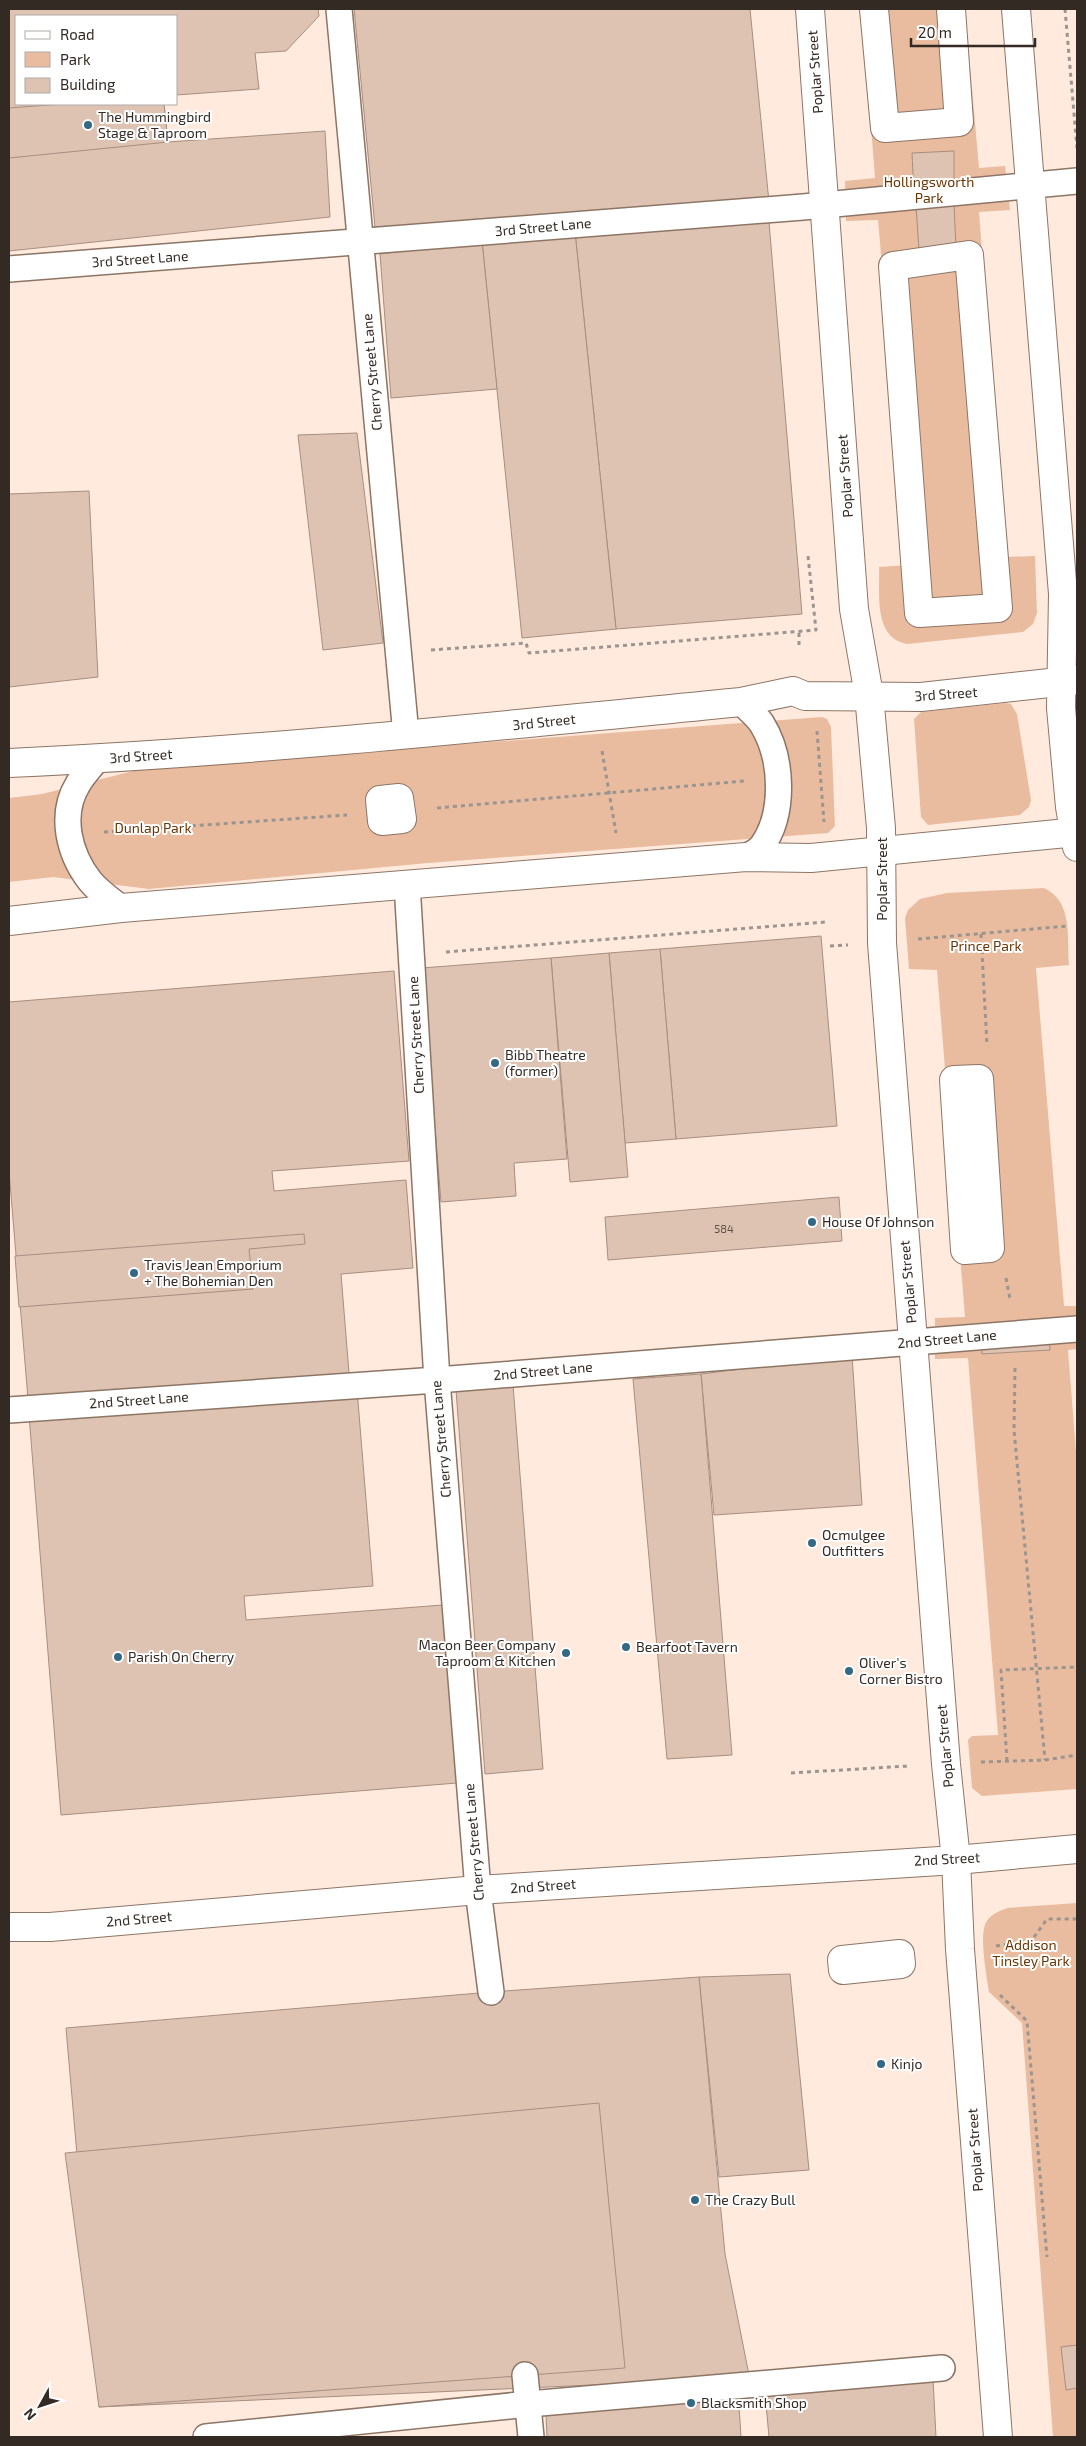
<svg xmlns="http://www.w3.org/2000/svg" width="1086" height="2446" font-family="'Exo 2',sans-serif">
	<rect width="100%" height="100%" fill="#fef8f5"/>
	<path fill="#ffeadd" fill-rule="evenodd" d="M9,9h1068v2428h-1068zM16,16h160v88h-160z"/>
	<g fill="#eabc9f">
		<path d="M862,9h103l14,159 26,-2 5,44 -31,2 26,345 30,-1 2,57 -4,11 -10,8 -116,12c-34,-6 -27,-50 -28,-77l29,-2 -30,-345 -32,1 -1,-40 30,-3z"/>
		<path d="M1006,703l5,1 6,10 14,86 -2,7 -9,8 -92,10 -7,-8 -7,-98 7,-7z"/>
		<path d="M822,717l5,2 4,8 4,99 -7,7 -400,30 -279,26 -96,-12 -44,5v-84l33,-4 103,-26z"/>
		<path d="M1044,888c29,13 23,49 25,77l-33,3 28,338h13v43l-9,1 9,115v324l-95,7 -10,-8 -4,-48 4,-4 26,-1 -30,-377 -33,1v-41l30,-1 -28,-347 -28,-1 -4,-51 3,-8 12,-11 27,-6z"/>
		<path d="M1077,1903v534h-24l-31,-414 -33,-31c-2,-15 -11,-59 -2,-71 4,-7 13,-10 20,-13z"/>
	</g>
	<g fill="#dec3b3" stroke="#a78e7f">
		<path d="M9,9h309l1,7 -33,35 -31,2 4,36 -83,6v-79h-160v88h148l4,38 157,-11 5,86 -321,34z"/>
		<path d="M354,9h396l19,193 -394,25z"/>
		<path d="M62,104h102l4,38 -159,16v-50z"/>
		<path d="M954,151v40l-40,3 -2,-41z"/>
		<path d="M954,204l2,44 -37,2 -3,-44z"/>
		<path d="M769,222l33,392 -186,15 -41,-397z"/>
		<path d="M575,232l41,397 -94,9 -40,-397z"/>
		<path d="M482,241l15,148 -106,9 -11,-144z"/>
		<path d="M357,433l26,210 -60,7 -25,-215z"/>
		<path d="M89,491l9,186 -89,10v-193z"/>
		<path d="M821,936l16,190 -161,13 -16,-190z"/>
		<path d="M660,949l16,190 -51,4 -16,-190z"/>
		<path d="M609,953l19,224 -58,5 -19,-224z"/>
		<path d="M551,958l16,201 -53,4 2,33 -75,6 -19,-234z"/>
		<path d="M394,971l15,190 -137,10 2,20 132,-11 7,88 -72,6 8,99 -321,26 -19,-228v-169z"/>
		<path d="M839,1197l3,44 -234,19 -3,-43z"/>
		<path d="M304,1234l1,10 -56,5 4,40 -234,18 -4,-51z"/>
		<path d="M1048,1322l2,28 -68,4 -2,-27z"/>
		<path d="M852,1355l10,150 -148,10 -13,-141z"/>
		<path d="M701,1374l31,381 -65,4 -34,-380z"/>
		<path d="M513,1385l30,384 -58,5 -29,-384z"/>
		<path d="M357,1389l16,197 -129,10 2,24 197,-15 14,178 -396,32 -32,-400z"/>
		<path d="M790,1974l19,196 -90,7 -20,-200z"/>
		<path d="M699,1977l26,277 24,121 -112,8 -538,24 -33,-379 425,-36z"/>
		<path d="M599,2103l26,265 -526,39 -34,-254z"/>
		<path d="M1077,2345v43l-11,2 -5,-43z"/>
		<path d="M933,2379l3,58h-167l-4,-44z"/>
		<path d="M738,2391l3,46h-194l-1,-22z"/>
	</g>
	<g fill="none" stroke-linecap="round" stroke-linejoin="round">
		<g stroke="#8d7566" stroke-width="28">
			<g id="service">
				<path d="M339,9l67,726"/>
				<path d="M9,269l794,-62 274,-26"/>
				<path d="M741,702c7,7 16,14 21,22 21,34 23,90 0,122 -4,5 -11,8 -16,11"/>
				<path d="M97,759c-6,8 -14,16 -19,25 -19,31 -9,70 12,97 8,10 21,19 31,27"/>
				<path d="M407,884l30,496 41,510 13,102"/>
				<path d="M9,1410l428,-30 640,-51"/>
				<path d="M525,2375l6,62"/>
				<path d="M206,2437l323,-33 413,-36"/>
			</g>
		</g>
		<g stroke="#8d7566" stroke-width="30">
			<g id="pedestrian">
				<path d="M874,9l11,119 74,-6 -8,-113"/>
				<path d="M969,255l29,353 -79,5 -26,-347z"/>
				<path d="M399,798l3,21 -20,2 -2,-21z"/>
				<path d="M979,1079l11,169 -25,2 -11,-170z"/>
				<path d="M900,1954l1,10 -58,6 -1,-10z"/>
			</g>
		</g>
		<g stroke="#8d7566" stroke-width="30">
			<g id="minor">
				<path d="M9,763c244,-11 488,-37 732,-61l52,-11 12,5 116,1 156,-17"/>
				<path d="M9,921l112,-13 625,-51 65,1 266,-26"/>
			</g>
		</g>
		<g stroke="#8d7566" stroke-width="30">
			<g id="tertiary">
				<path d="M810,9l44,600 15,86 12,133 1,115 64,821 10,96 4,89 38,488"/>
				<path d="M1016,9l47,585 -2,114 9,99 7,40"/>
				<path d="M9,1927h41l428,-37 478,-30 121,-11"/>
			</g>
		</g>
		<g stroke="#9b948f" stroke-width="3" stroke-dasharray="4 4" stroke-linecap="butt">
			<path d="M1065,9l12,139"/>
			<path d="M799,633v14"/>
			<path d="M431,650l95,-7 3,10 287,-23 -8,-74"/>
			<path d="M817,731l7,91"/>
			<path d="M602,751l14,82"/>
			<path d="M437,808l307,-27"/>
			<path d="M104,832l243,-17"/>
			<path d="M981,934l6,111"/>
			<path d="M918,939l149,-13"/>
			<path d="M830,946l18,-1"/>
			<path d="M446,952l380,-30"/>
			<path d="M1006,1278l4,21"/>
			<path d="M1015,1368l-1,62 31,330"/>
			<path d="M1007,1761l-6,-91 76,-3"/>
			<path d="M981,1762l64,-2 32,-5"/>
			<path d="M791,1773l118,-7"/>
			<path d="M996,1946l36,-6 15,-21h30"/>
			<path d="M1000,1995l27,26 20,236"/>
		</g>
		<use href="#service" stroke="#fff" stroke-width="25"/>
		<use href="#pedestrian" stroke="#fff" stroke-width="28"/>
		<use href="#minor" stroke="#fff" stroke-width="28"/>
		<use href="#tertiary" stroke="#fff" stroke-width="28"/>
	</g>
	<g fill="#346985" stroke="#fff" stroke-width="2">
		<circle cx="88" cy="125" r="5"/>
		<circle cx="495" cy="1063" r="5"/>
		<circle cx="812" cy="1222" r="5"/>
		<circle cx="134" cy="1273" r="5"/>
		<circle cx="812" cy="1543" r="5"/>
		<circle cx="626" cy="1647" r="5"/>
		<circle cx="566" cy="1653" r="5"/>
		<circle cx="118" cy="1657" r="5"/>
		<circle cx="849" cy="1671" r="5"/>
		<circle cx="881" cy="2064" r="5"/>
		<circle cx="695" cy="2200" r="5"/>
		<circle cx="691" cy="2403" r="5"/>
	</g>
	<g text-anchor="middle" stroke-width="4" stroke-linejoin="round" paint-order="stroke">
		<g font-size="11" fill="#5e5048">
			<text x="724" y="1233">584</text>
		</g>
		<g font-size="14" fill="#342a24" stroke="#fff">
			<text transform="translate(815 72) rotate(-94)" y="5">Poplar Street</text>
			<text transform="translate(543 227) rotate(-5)" y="5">3rd Street Lane</text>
			<text transform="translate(140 259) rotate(-4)" y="5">3rd Street Lane</text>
			<text transform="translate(372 372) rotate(-95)" y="5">Cherry Street Lane</text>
			<text transform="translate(845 476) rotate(-94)" y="5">Poplar Street</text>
			<text transform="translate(946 694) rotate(-4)" y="5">3rd Street</text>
			<text transform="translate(544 722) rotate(-6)" y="5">3rd Street</text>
			<text transform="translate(141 756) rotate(-4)" y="5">3rd Street</text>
			<text transform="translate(882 879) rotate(-90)" y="5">Poplar Street</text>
			<text transform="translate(416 1035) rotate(-93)" y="5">Cherry Street Lane</text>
			<text transform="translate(908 1282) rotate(-95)" y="5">Poplar Street</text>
			<text transform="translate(947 1339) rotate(-5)" y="5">2nd Street Lane</text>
			<text transform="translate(543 1371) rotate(-5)" y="5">2nd Street Lane</text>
			<text transform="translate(139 1400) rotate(-4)" y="5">2nd Street Lane</text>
			<text transform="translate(441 1439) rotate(-95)" y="5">Cherry Street Lane</text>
			<text transform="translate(945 1746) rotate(-95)" y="5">Poplar Street</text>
			<text transform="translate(474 1842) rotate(-95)" y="5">Cherry Street Lane</text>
			<text transform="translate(947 1859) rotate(-3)" y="5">2nd Street</text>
			<text transform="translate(543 1886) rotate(-4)" y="5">2nd Street</text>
			<text transform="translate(139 1919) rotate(-5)" y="5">2nd Street</text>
			<text transform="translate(975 2150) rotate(-94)" y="5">Poplar Street</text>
		</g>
		<g font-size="14" fill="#342a24" stroke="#fff" text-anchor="start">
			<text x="98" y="122">The Hummingbird<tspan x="98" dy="16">Stage &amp; Taproom</tspan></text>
			<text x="505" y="1060">Bibb Theatre<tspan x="505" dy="16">(former)</tspan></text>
			<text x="822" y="1227">House Of Johnson</text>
			<text x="144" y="1270">Travis Jean Emporium<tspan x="144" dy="16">+ The Bohemian Den</tspan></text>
			<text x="822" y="1540">Ocmulgee<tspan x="822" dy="16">Outfitters</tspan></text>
			<text x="556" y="1650" text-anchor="end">Macon Beer Company<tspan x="556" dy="16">Taproom &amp; Kitchen</tspan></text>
			<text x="636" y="1652">Bearfoot Tavern</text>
			<text x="128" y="1662">Parish On Cherry</text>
			<text x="859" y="1668">Oliver's<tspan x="859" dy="16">Corner Bistro</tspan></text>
			<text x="891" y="2069">Kinjo</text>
			<text x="705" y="2205">The Crazy Bull</text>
			<text x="701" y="2408">Blacksmith Shop</text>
		</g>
		<g font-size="14" fill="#6d3503" stroke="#fff">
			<text x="929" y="187">Hollingsworth<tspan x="929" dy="16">Park</tspan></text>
			<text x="153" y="833">Dunlap Park</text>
			<text x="986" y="951">Prince Park</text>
			<text x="1031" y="1950">Addison<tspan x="1031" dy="16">Tinsley Park</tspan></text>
		</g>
	</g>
	<rect width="1086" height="2446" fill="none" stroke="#342a24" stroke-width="20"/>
	<rect x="15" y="15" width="162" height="90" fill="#ffffff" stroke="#aeaaa7"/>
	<rect x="25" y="31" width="25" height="8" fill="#ffffff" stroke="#aeaaa7"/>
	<text x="60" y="40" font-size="15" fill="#342a24">Road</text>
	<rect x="25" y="52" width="25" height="15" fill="#eabc9f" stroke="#aeaaa7"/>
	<text x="60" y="65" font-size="15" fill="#342a24">Park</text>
	<rect x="25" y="78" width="25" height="15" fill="#dec3b3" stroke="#aeaaa7"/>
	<text x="60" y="90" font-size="15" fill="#342a24">Building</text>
	<g transform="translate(40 2406) rotate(230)" stroke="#ffffff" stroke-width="4" paint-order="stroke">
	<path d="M0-4L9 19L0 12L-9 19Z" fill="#342a24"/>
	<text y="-8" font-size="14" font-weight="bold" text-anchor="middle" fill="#342a24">N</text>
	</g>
	<path d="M911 38v8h124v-8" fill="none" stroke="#342a24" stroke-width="2.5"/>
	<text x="918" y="38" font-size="15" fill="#342a24" stroke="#ffffff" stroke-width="4" paint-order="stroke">20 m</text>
</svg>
